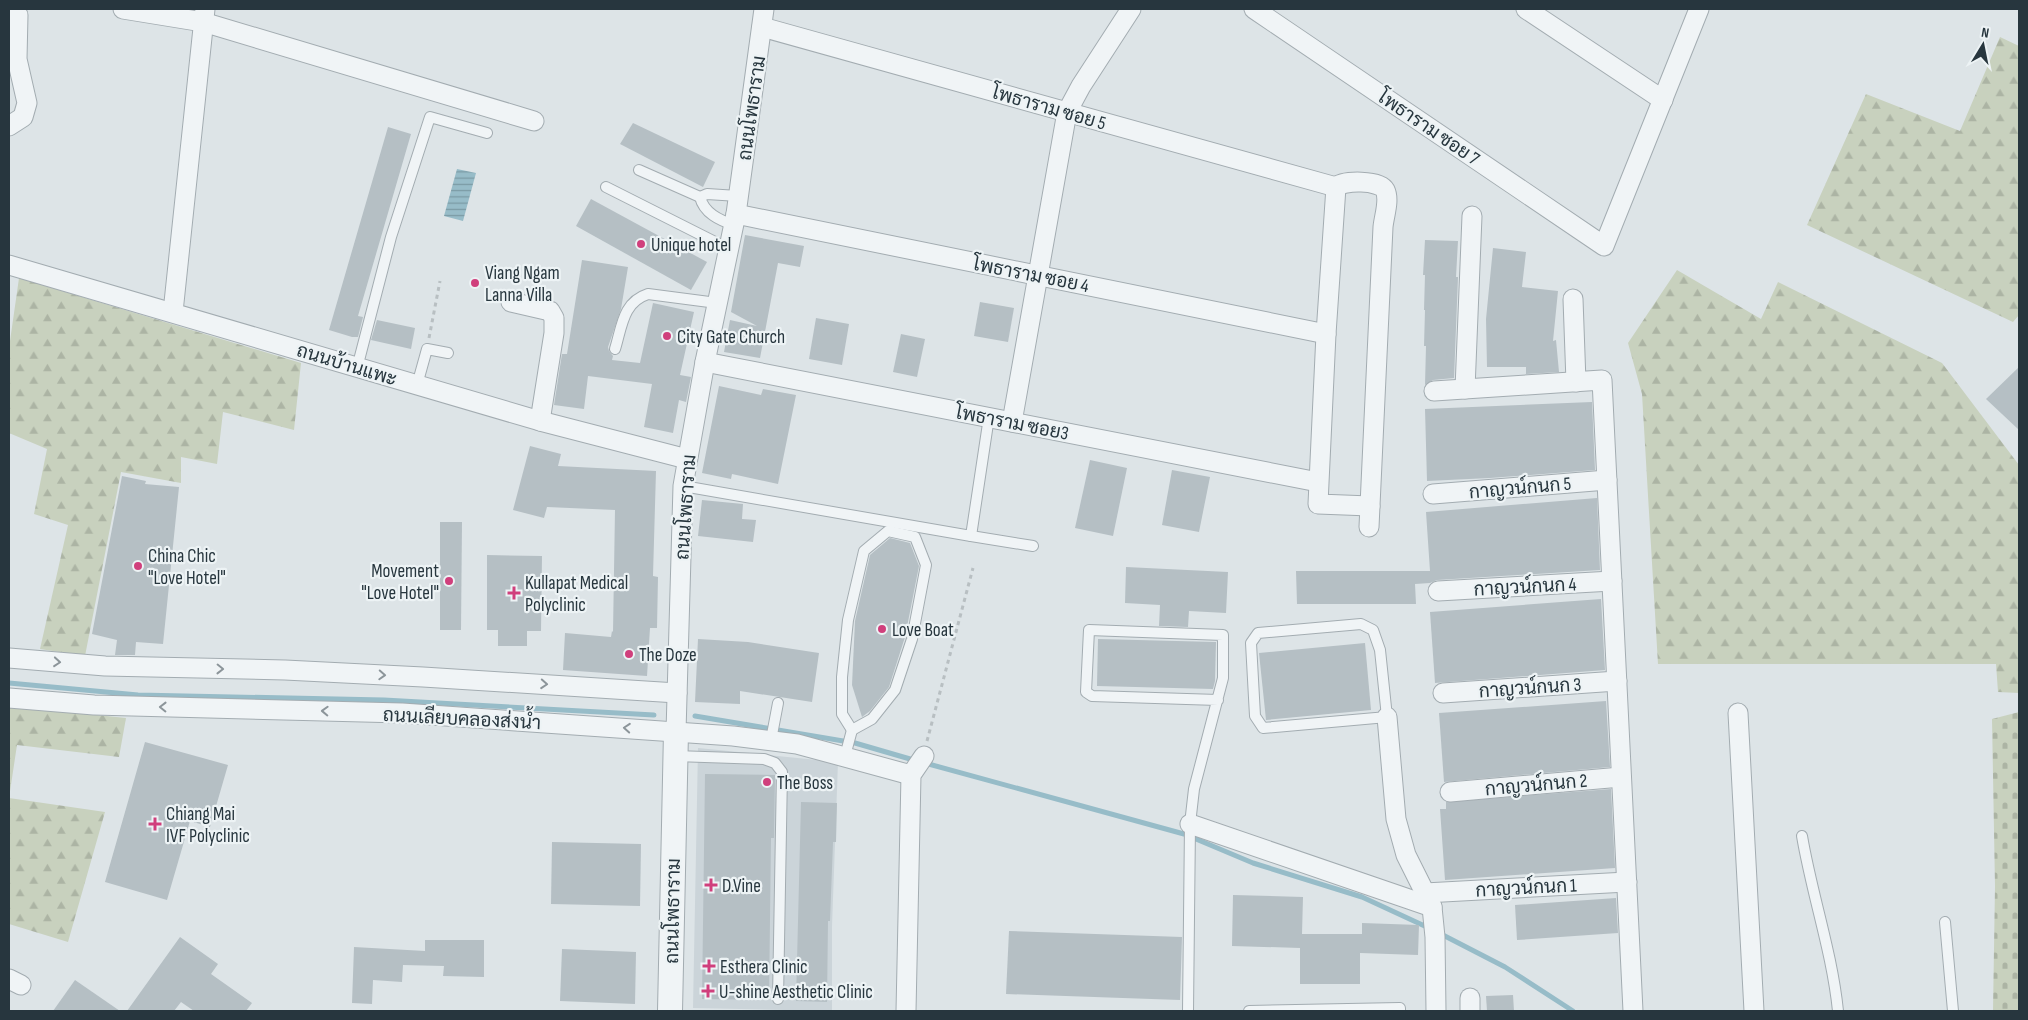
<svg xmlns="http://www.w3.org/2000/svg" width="2028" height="1020" font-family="'Sofia Sans Condensed',Sarabun,sans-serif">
	<defs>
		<pattern id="forest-firs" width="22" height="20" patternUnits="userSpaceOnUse" patternTransform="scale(1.25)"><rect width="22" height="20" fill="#c8d1be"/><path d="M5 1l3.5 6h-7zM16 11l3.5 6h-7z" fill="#acb4a4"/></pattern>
		<pattern id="cemetery-stones" width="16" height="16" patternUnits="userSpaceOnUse" patternTransform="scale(1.25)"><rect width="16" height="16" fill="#c8d1be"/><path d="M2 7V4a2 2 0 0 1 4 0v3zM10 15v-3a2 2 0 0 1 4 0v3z" fill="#acb4a4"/></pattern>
		<pattern id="water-rules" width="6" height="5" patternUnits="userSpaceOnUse" patternTransform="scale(1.25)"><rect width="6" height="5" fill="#97bcc8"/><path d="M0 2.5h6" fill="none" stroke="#7b9aa4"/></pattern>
	</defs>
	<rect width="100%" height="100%" fill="#dde4e7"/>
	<path fill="#cbd4d9" d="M698,748l140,14 -6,164v85l-139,-3z"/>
	<g fill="url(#forest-firs)">
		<path d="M2000,37l19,9v269l-6,7 -206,-97 59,-131 94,37z"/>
		<path d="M1677,270l84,49 17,-37 164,81 77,102v228l-21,-1 -2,-28h-338l-16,-270 -14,-51z"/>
		<path d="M19,278l282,85 -7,67 -71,-18 -6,52 -36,-7v26l-60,-11 -36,184 -45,-7 28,-124 -34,-11 13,-65 -38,-16v-85z"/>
		<path d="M9,706l117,12 -7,39 -102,-12 -8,53 96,14 -37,130 -59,-18z"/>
	</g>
	<path fill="url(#cemetery-stones)" d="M2019,712v299h-26l2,-125 -3,-167z"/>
	<path fill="url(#water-rules)" d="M457,169l19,4 -13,48 -19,-5z"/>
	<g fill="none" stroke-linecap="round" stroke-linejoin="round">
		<g stroke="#97bcc8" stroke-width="5">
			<path d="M9,683l129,12 246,5 270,15"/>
			<path d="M695,716l160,27 62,18"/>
			<path d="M925,763l259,71 69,29 109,34 67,31"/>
			<path d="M1439,933l66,34 68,44"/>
		</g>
	</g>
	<g fill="#b5bfc4">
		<path d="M633,123l82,39 -12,25 -83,-43z"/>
		<path d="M388,127l23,7 -53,182 5,1 -5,20h-6l-23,-7z"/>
		<path d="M591,199l116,63 -16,28 -115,-64z"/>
		<path d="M745,235l59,11 -4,21 -22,-4 -18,95 -36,-6 6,-32 27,6 -26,-14z"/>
		<path d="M1425,240l33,1 -2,36h2l-4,101 -21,2 -8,5 1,-39h-2l1,-36h-1l1,-35h-2z"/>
		<path d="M1493,248l33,4 -4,35 36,4 -5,50 3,-1 3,32 -33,2v-7h-39l-1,-48z"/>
		<path d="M582,260l46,7 -7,42 -13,38 1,4 4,5 -1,4 28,3 13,-60 41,9 -14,63 11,2 -5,25 -7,-2 -6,33 -29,-6 8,-43 -64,-8 -4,33 -30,-4 8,-51h5z"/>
		<path d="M980,302l34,6 -6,34 -34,-6z"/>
		<path d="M816,318l33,6 -7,41 -33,-6z"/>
		<path d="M377,320l38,8 -4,21 -40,-9z"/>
		<path d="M901,334l24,5 -8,38 -24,-5z"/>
		<path d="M2019,367v63l-33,-31z"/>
		<path d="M719,386l42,9 2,-6 33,6 -18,89 -46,-10 -1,5 -29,-6z"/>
		<path d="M1592,402l3,68 -105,8 -63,3 -2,-72z"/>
		<path d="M530,446l31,8 -3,12 98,5 -3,105 5,1 -1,51h-7l-3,48 -84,-6 2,-37 46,4 1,-6 1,1 2,-122 -68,-3 -3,11 -31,-8z"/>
		<path d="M1090,460l37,8 -14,68 -38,-8z"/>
		<path d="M1172,470l38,7 -11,55 -37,-7z"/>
		<path d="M122,476l24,5 -1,3 34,3 -16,157 -27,-2 -1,13h-20l2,-15 -25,-6z"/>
		<path d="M1597,498l3,72 -163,10 -7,3 -15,1 1,20h-119l-1,-33h134l-4,-59z"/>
		<path d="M702,500l41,4 -1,15 14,1 -3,22 -55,-6z"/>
		<path d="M440,522h22l-1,108h-21z"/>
		<path d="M890,538l20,5 9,23 -14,71 -16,50 -19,24 -8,6 -10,-32 3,-64 15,-66z"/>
		<path d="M487,555l55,1 -1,75h-14v15h-29v-16h-11z"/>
		<path d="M1126,567l102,5 -2,41 -37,-2 -1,16 -29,-1 1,-21 -35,-2z"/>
		<path d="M1601,599l4,71 -170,13 -5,-71z"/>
		<path d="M698,639l50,3 71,11 -7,49 -72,-11v13l-45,-2z"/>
		<path d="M1098,639l118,3 -1,39 -2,8 -116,-3z"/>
		<path d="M1365,643l6,67 -105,10 -7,-67z"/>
		<path d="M1606,701l4,66 -166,15 -5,-69z"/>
		<path d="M145,742l83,23 -18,62 -20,-6 -23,79 -62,-18z"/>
		<path d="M705,774l70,1 -1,63h-3l-2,162 -67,-1z"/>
		<path d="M1611,789l4,79 -170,12 -5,-71h6v-7z"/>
		<path d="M801,802l36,1 -1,39h-3l-3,79h-2l-1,81 -31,-1z"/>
		<path d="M552,842l89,2 -1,62 -89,-2z"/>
		<path d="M1233,895l70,2 -1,37h60v-11l57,2 -1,30 -58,-2v31h-60v-36l-68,-2z"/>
		<path d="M1616,898l2,35 -101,7 -2,-35z"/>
		<path d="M1009,931l173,6 -2,63 -174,-6z"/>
		<path d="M180,937l38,27 -7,10 41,29 -6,8h-52l-13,-9 -7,9h-47z"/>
		<path d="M425,940h59v37l-41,-1 1,-10 -41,-1 -1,17 -29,-2 -1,24 -20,-1 2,-56 71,4z"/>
		<path d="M562,949l74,3 -1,52 -75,-3z"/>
		<path d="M75,980l45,31h-67z"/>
		<path d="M1513,995l1,16h-27l-1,-15z"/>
	</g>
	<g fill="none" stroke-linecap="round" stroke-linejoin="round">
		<g stroke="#a3acb1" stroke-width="12">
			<g id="service">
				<path d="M639,170l61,27"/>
				<path d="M606,187l123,62"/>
				<path d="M734,225c-15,-5 -30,-12 -34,-28l7,-3 31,2"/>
				<path d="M615,349c7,-23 8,-47 33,-55l69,9"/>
				<path d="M357,368l34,-131 39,-120 57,16"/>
				<path d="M417,385l10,-36 21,4"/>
				<path d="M683,486l288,50 18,-119"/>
				<path d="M888,531l27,6 11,28 -14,74 -17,51 -23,29 -20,11 -10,-16v-37l6,-57 16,-69z"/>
				<path d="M971,536l62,10"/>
				<path d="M1361,624l12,6 7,20 7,67 -124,11 -8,-12 -4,-73 7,-10z"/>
				<path d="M771,740l7,-37"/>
				<path d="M675,756l89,3 11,4 7,9 -4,227"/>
				<path d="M845,756l7,-26"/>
				<path d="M1802,836c10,59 30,116 36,175"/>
				<path d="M1945,922l8,89"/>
				<path d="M1188,1011l2,-187 4,-35 29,-111v-43l-134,-5 -3,62 6,4 126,4"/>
				<path d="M1249,1011l151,-3v3"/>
			</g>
		</g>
		<g stroke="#a3acb1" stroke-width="21">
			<g id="minor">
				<path d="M123,9l80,13 331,99"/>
				<path d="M1254,9l350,237 95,-237"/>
				<path d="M1526,9l137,91"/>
				<path d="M762,27l574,160"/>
				<path d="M9,126l14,-9 4,-14 -10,-44 1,-44"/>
				<path d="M1336,187c7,-7 44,-7 49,3 5,10 -1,26 -2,37l-14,300"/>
				<path d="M1336,187l-10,147 -8,170 52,2"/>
				<path d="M736,214l590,120"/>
				<path d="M9,265l531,156 147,38"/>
				<path d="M1573,299l3,83"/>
				<path d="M511,302l39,9 4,7v15l-14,88"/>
				<path d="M173,312l32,-303"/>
				<path d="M705,362l613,120"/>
				<path d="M1465,389l7,-173"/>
				<path d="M1434,391l168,-11 31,631"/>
				<path d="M1012,422l55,-310 14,-26 50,-77"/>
				<path d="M1433,494l174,-14"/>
				<path d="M1438,591l174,-10"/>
				<path d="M9,658l96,8 180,4 138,7 254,16"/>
				<path d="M1443,693l174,-12"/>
				<path d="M9,698l85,7 308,8 331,23 64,8 114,31"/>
				<path d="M1738,713l16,298"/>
				<path d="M1387,717l9,102 10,36 26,52 3,30 1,74"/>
				<path d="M676,732l7,-246 22,-124 31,-148 28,-205"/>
				<path d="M1450,792l171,-15"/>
				<path d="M1190,824l242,83"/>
				<path d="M1425,893l202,-11"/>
				<path d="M9,979l12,6"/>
				<path d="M1470,998v13"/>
				<path d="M906,1011l5,-236 13,-19"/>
			</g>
		</g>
		<g stroke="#a3acb1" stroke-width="26">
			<path id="tertiary" d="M670,1011l6,-279"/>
		</g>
		<g stroke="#b8bfc2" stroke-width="3" stroke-dasharray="4 4" stroke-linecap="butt">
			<path d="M429,338l11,-57"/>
			<path d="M927,741l46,-173"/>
		</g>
		<use href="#service" stroke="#f0f4f6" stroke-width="10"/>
		<use href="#minor" stroke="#f0f4f6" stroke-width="19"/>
		<use href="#tertiary" stroke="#f0f4f6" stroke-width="24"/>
	</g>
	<defs><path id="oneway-chevron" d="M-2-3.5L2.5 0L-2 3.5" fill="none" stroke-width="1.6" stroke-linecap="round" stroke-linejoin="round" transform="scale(1.25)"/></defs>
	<g stroke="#8c959a">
		<use href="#oneway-chevron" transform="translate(57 662) rotate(5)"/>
		<use href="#oneway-chevron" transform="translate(220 669) rotate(1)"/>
		<use href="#oneway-chevron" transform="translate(382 675) rotate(3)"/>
		<use href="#oneway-chevron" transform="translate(544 684) rotate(4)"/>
		<use href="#oneway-chevron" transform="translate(163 707) rotate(-179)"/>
		<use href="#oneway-chevron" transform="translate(325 711) rotate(-178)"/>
		<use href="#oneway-chevron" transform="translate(627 728) rotate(-176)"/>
	</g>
	<g fill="#d03f7c" stroke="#edf3f5" stroke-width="2">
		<circle cx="641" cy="244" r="5"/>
		<circle cx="475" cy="283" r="5"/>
		<circle cx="667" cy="336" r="5"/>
		<circle cx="138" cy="566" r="5"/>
		<circle cx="449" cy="581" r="5"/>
		<path d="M511.5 585.5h5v5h5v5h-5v5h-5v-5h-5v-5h5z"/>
		<circle cx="882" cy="629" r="5"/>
		<circle cx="629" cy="654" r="5"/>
		<circle cx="767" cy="782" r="5"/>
		<path d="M152.5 816.5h5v5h5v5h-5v5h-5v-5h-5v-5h5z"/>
		<path d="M708.5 877.5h5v5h5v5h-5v5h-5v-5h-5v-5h5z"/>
		<path d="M706.5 958.5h5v5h5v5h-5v5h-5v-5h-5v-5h5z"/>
		<path d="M705.5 983.5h5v5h5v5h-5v5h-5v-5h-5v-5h5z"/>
	</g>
	<g text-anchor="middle" stroke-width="4.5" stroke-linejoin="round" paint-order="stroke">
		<g font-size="19" fill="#27363e" stroke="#edf3f5">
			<text transform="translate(1049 107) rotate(16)" y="7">โพธาราม ซอย 5</text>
			<text transform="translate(751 108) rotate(-82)" y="7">ถนนโพธาราม</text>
			<text transform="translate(1429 127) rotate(34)" y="7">โพธาราม ซอย 7</text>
			<text transform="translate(1031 274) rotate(11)" y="7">โพธาราม ซอย 4</text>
			<text transform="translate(347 364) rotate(17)" y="7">ถนนบ้านแพะ</text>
			<text transform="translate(1012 422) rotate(11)" y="7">โพธาราม ซอย3</text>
			<text transform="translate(1520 487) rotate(-5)" y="7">กาญวน์กนก 5</text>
			<text transform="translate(685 507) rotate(-86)" y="7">ถนนโพธาราม</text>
			<text transform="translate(1525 586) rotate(-3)" y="7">กาญวน์กนก 4</text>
			<text transform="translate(1530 687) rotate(-4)" y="7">กาญวน์กนก 3</text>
			<text transform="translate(462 718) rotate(3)" y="7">ถนนเลียบคลองส่งน้ำ</text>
			<text transform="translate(1536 784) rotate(-5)" y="7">กาญวน์กนก 2</text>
			<text transform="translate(1526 887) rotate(-3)" y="7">กาญวน์กนก 1</text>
			<text transform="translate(672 911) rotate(-89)" y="7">ถนนโพธาราม</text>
		</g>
		<g font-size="19" fill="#27363e" stroke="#edf3f5" text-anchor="start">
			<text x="651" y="251">Unique hotel</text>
			<text x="485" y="279">Viang Ngam<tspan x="485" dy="22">Lanna Villa</tspan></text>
			<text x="677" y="343">City Gate Church</text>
			<text x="148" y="562">China Chic<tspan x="148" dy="22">"Love Hotel"</tspan></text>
			<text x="439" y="577" text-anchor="end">Movement<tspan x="439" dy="22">"Love Hotel"</tspan></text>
			<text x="525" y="589">Kullapat Medical<tspan x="525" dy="22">Polyclinic</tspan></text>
			<text x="892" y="636">Love Boat</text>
			<text x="639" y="661">The Doze</text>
			<text x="777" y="789">The Boss</text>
			<text x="166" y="820">Chiang Mai<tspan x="166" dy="22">IVF Polyclinic</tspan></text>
			<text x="722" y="892">D.Vine</text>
			<text x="720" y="973">Esthera Clinic</text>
			<text x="719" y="998">U-shine Aesthetic Clinic</text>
		</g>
	</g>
	<rect width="2028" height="1020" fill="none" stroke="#27363e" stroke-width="20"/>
	<g transform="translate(1983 45) rotate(10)" stroke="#edf3f5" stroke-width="4" paint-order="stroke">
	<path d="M0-4L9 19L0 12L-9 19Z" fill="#27363e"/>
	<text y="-8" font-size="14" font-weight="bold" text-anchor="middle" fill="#27363e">N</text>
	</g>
</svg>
